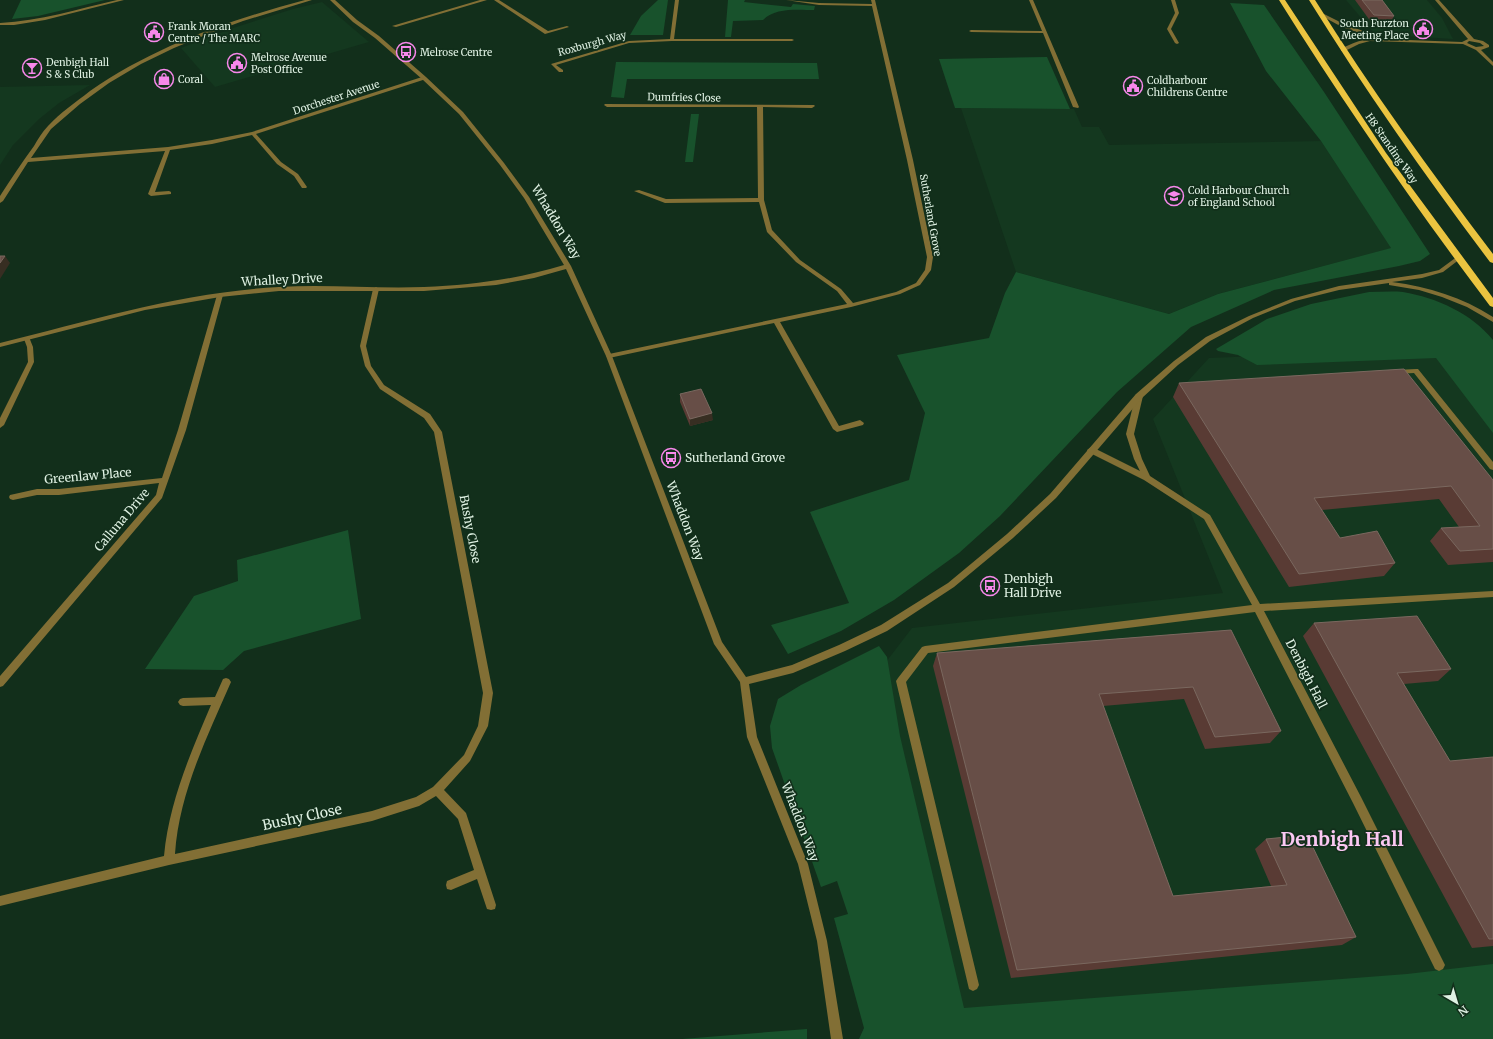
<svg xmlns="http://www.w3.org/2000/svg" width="1493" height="1039" font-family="Merriweather,serif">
	<rect width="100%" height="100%" fill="#122f1b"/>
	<g fill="#14381f">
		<path d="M1346,0h81l15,18 11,21 -78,-5z"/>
		<path d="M322,2l47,40 -154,45 -34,-39 52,-20 60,-19z"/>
		<path d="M90,85l-31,18 -20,16 -26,26 -13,20v-78z"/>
		<path d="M961,108l113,1 8,18h17l10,18 212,-4 71,107 -174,46 -49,20 -153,-42z"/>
		<path d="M1434,349l59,72v564l-566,54 -64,-347 49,-64 311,-35 -70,-174 56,-61z"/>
	</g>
	<g fill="#18522c">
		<path d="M21,0h84l-67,16 -26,3z"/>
		<path d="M658,0h10l-5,35h-33l11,-19z"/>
		<path d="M728,0h17l-1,2 47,5 2,-3 22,2 -1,4c-15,0 -39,-3 -51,10l-30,1 -2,16h-6z"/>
		<path d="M1230,3l34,2 60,87 106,162 -10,7 -21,5 -125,24 -83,37 -74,65 -117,124 -41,37 -65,47 -53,31 -53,23 -17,-29 78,-22 -39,-91 99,-32 16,-67 -28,-58 92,-17 16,-45 11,-21 153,42 49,-20 173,-46 -70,-107 -55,-70z"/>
		<path d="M1047,57l23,52 -115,-1 -16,-49z"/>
		<path d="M616,62l201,1 2,16h-192l-3,19 -13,-1z"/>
		<path d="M691,114h8l-6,48h-8z"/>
		<path d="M1369,292c11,0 23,-1 34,0 34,6 68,21 90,48v93l-57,-75 -179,7 -19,-10 -20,-4 -2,-2 51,-30 44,-15z"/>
		<path d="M348,530l13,89 -117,32 -21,19 -78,-1 49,-73 44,-15 -1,-21z"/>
		<path d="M879,646l8,11 13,79 64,272 443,-34 86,-10v75h-634l5,-11 -30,-110 14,-4 -11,-33 -16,6 -49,-139 -2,-22 8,-27 23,-14z"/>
		<path d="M807,1029v10h-125z"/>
	</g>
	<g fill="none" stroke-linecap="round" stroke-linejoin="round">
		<g fill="#826f35" fill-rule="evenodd">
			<path d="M117,0h7l-79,20 -31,5h-14v-2c40,-2 78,-14 117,-23z"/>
			<path d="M305,0h7l-69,21 -35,13 -34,14 -33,16 -32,19 -29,21 -29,25 -20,29 137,-11 44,-7 40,-8 170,-55h4v2l-170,55 25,28 17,12 9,13 -1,1h-4l-8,-12 -17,-12 -25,-29 -40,9 -42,6 -15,42 14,-1 2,1v2l-20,2 -3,-2 17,-43 -137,11 -25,39 -3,2v-7c11,-17 22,-34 34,-50 4,-7 8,-14 14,-20 12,-13 28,-24 42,-35 65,-45 140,-71 215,-91z"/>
			<path d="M480,0h7l-91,27 -4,-1z"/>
			<path d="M494,0h5l49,31 19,-5 2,1 -24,7z"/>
			<path d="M675,0h4l-5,39h118l2,1 -2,1h-120l-43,2 -73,22 7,5v2h-4l-8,-8 78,-23 41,-2z"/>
			<path d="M786,0l33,3 53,1 -1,-4h4l38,160 20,97 -2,13 -11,15 -20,9 -49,13 -71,15 59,104 21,-6 4,3 -1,2 -26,7 -4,-3 -59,-106 -165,35 -3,-2 3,-2 238,-50 -10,-13 -41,-29 -29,-30 -8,-30 -94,1 -31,-12 5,-1 27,9 92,-1 -1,-91h-150l-3,-2 1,-1 209,1 1,1 -3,2 -49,-1 1,93 8,30 28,30 41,29 12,14 43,-11 20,-9 9,-13 2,-13 -20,-97 -35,-154 -53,-1z"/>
			<path d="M1029,0h4l46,107 -1,1 -5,-1 -30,-74 -72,-1 -2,-1 2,-1 71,1z"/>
			<path d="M1171,0h4l4,13 -8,16 8,14 -2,1 -2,-1 -8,-14 8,-16z"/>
			<path d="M1435,0h4l35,39 9,2 6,4v2l-8,3 12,12v4l-17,-16 -13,-6 -93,-3 -11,3 -14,7h-4v-2c12,-6 23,-11 36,-10l-35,-12 -22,-12 4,-1 22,11 35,12v2l81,3 6,-3zM1469,41l11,2 4,3 -8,1 -9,-4z"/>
			<path d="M376,287l3,2 -13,57 5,20 13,19 46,29 12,18 51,261 -5,33 -18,35 -26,29 22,23 30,92 -1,4 -4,1 -4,-1 -10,-30 -26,11 -4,-1 -1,-4 1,-4 27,-11 -16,-51 -22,-23 -17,10 -47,15 -203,44 -169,41v-10l164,-40c5,-53 26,-102 47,-151l-28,1 -3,-1 -2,-3 2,-3 3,-1 32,-1 8,-18 3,-1 3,1 2,3c-24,55 -52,111 -56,172l197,-43 44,-14 17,-10 31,-32 14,-29 5,-33 -49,-261 -10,-14 -44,-29 -15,-23 -5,-20 13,-57z"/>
			<path d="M220,293l3,2 -37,135 -24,68 -159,188 -3,1v-11l156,-181 3,-12 -100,12h-22l-24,5 -3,-1 -1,-2 1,-2 27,-6h22l103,-11 16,-48 39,-135z"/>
			<path d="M25,337h4l4,10 1,15 -30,63 -4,3v-10l28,-56 -1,-15 -3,-8z"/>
			<path d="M1416,369h2l75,93v8l-3,-1 -76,-96 -18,1 -3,-2 3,-2z"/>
			<path d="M1136,394h3l4,2 -9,38 8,25 8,17 60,39 50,89 233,-13v6l-229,14 97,186 84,168 -2,4 -4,2 -4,-2 -82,-166 -98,-191 -327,41 -22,29 73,303 -2,4 -4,2 -4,-2 -73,-308 2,-3 24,-31 3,-1 327,-41 -48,-86 -60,-39 -56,-28 -1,-2 4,-3 3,1 46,23 -6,-12 -8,-25z"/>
		</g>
		<path fill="#826f35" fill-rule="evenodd" d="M330,0h5l22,20 22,16 47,41 37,35 41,51 25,34 42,69 41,90 110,286 24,35 46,-12 47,-20 42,-20 67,-42 59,-49 43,-40 86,-100 38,-33 32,-24 43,-21 42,-17 48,-13 83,-12 17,-4 19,-14 2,1v2l-17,13 -21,6 -30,4c37,5 70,15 101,35v5l-26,-15 -25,-10 -23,-7 -30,-5v-2l-50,7 -44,11 -42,17 -43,23 -32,24 -36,33 -86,100 -43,40 -59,49 -67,44 -42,20 -52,22 -44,11 8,53 51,127 19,77 16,98h-12l-14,-98 -19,-77 -51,-127 -7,-55 -26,-38 -108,-288 -40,-87 -32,9 -38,7 -72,6h-145l-59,6 -75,13 -145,37v-4c92,-23 184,-51 279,-56 48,-3 97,2 145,0 49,-2 94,-8 140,-22l-40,-67 -24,-33 -41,-51 -37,-35 -47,-41 -22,-16z"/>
		<g fill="#ebc440" fill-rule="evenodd">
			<path d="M1279,0h6l101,153 107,145v9l-3,-1c-75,-99 -145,-201 -211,-306z"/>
			<path d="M1309,0h6c55,88 116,172 178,254v9l-3,-1c-64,-85 -125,-172 -181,-262z"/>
		</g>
	</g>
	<g fill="#593b34">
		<path d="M1355,0h27l12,16 -3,6h-20z"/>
		<path d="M1179,383l314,97v82l-45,3 -18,-24 11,-13 18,-1 -20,-28 -117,11 18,28 55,25 -11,13 -95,11 -116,-190z"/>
		<path d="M680,394l33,26 -23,6 -10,-24z"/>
		<path d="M1314,623l137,46 -13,12 -34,3 46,77 43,-4v189l-21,2 -169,-312z"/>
		<path d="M1231,630l50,101 -11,12 -65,6 -21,-50 -81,7 70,190 98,-10 -16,-37 11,-10 90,98 -14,8 -331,33 -78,-312 4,-13z"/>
	</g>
	<g fill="#372e22">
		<path d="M5,256l5,7 -10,16v-16z"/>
		<path d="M712,413l1,7 -23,6v-7z"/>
	</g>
	<g fill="#674e47" stroke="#7a685f">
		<path d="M1362,0h20l12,16 -20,-1z"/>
		<path d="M0,256h5l-5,7z"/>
		<path d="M1404,369l89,111v69l-33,2 -19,-23 39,-2 -29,-40 -137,12 26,40 37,-7 18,32 -96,11 -120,-191z"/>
		<path d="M701,389l11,24 -22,6 -10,-25z"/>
		<path d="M1417,616l34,53 -54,4 53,88 43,-4v182h-4l-175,-316z"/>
		<path d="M1231,630l50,101 -66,6 -22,-50 -94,7 74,202 114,-11 -21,-46 41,-4 49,102 -339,33 -80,-317z"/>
	</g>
	<defs>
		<g id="civic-ring" transform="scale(1)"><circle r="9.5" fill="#122f1b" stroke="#f788eb" stroke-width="1.5"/><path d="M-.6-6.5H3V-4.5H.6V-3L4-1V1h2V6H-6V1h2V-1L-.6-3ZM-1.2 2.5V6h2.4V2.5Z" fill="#f788eb"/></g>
		<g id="bus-ring" transform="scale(1)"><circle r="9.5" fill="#122f1b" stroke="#f788eb" stroke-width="1.5"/><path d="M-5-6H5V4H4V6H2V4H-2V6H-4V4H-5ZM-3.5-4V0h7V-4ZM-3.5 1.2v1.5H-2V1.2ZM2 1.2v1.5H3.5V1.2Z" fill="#f788eb"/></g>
		<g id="bar-ring" transform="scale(1)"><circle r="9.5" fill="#122f1b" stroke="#f788eb" stroke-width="1.5"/><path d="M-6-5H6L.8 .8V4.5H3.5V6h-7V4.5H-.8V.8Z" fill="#f788eb"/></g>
		<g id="shop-ring" transform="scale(1)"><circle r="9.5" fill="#122f1b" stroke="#f788eb" stroke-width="1.5"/><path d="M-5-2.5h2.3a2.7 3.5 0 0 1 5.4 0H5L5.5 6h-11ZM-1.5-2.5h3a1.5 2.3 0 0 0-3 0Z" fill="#f788eb"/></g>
		<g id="school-ring" transform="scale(1)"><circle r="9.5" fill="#122f1b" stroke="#f788eb" stroke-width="1.5"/><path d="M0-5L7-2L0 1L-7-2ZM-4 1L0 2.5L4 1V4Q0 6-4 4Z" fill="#f788eb"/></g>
	</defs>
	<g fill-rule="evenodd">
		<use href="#civic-ring" x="1423" y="29"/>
		<use href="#civic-ring" x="154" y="32"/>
		<use href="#bus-ring" x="406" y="52"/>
		<use href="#civic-ring" x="237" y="63"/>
		<use href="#bar-ring" x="32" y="68"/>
		<use href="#shop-ring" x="164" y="79"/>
		<use href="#civic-ring" x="1133" y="86"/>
		<use href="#school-ring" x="1174" y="196"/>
		<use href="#bus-ring" x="671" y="458"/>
		<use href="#bus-ring" x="990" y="586"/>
	</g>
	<g text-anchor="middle" stroke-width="3.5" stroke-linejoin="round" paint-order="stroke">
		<g font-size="10" fill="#dff1e3" stroke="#122f1b" text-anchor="start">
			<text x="1409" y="27" text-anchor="end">South Furzton<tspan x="1409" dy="12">Meeting Place</tspan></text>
			<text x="168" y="30">Frank Moran<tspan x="168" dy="12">Centre / The MARC</tspan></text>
			<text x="420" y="56">Melrose Centre</text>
			<text x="251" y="61">Melrose Avenue<tspan x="251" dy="12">Post Office</tspan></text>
			<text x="46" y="66">Denbigh Hall<tspan x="46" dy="12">S &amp; S Club</tspan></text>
			<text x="178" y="83">Coral</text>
			<text x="1147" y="84">Coldharbour<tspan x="1147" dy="12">Childrens Centre</tspan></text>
			<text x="1188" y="194">Cold Harbour Church<tspan x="1188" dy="12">of England School</tspan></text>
		</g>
		<g font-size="10" fill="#dff1e3" stroke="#122f1b">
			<text transform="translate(592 43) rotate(-15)" y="4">Roxburgh Way</text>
			<text transform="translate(336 97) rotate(-18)" y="4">Dorchester Avenue</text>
			<text transform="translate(684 97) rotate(1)" y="4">Dumfries Close</text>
			<text transform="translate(1392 148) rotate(55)" y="4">H8 Standing Way</text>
			<text transform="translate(931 215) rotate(80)" y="4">Sutherland Grove</text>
		</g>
		<g font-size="12" fill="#dff1e3" stroke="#122f1b">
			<text transform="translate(556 222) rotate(59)" y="4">Whaddon Way</text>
			<text transform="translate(282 280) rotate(-3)" y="4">Whalley Drive</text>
			<text transform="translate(88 476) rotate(-5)" y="4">Greenlaw Place</text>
			<text transform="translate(122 520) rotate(-50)" y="4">Calluna Drive</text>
			<text transform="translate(685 521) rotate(69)" y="4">Whaddon Way</text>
			<text transform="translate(470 529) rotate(79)" y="4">Bushy Close</text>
			<text transform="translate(1306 674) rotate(63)" y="4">Denbigh Hall</text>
			<text transform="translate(800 822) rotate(69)" y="4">Whaddon Way</text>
		</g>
		<g font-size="12" fill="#dff1e3" stroke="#122f1b" text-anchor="start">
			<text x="685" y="462">Sutherland Grove</text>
			<text x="1004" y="583">Denbigh<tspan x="1004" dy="14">Hall Drive</tspan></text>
		</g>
		<g font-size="14" fill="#dff1e3" stroke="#122f1b">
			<text transform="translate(302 817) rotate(-12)" y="5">Bushy Close</text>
		</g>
		<g font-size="19" font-weight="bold" fill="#fbc8f3" stroke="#122f1b">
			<text x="1342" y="846">Denbigh Hall</text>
		</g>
	</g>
	<g transform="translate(1457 1003) rotate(142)" stroke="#122f1b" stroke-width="3" paint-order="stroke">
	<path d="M0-3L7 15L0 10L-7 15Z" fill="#dff1e3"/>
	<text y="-6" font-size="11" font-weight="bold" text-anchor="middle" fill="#dff1e3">N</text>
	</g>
</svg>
